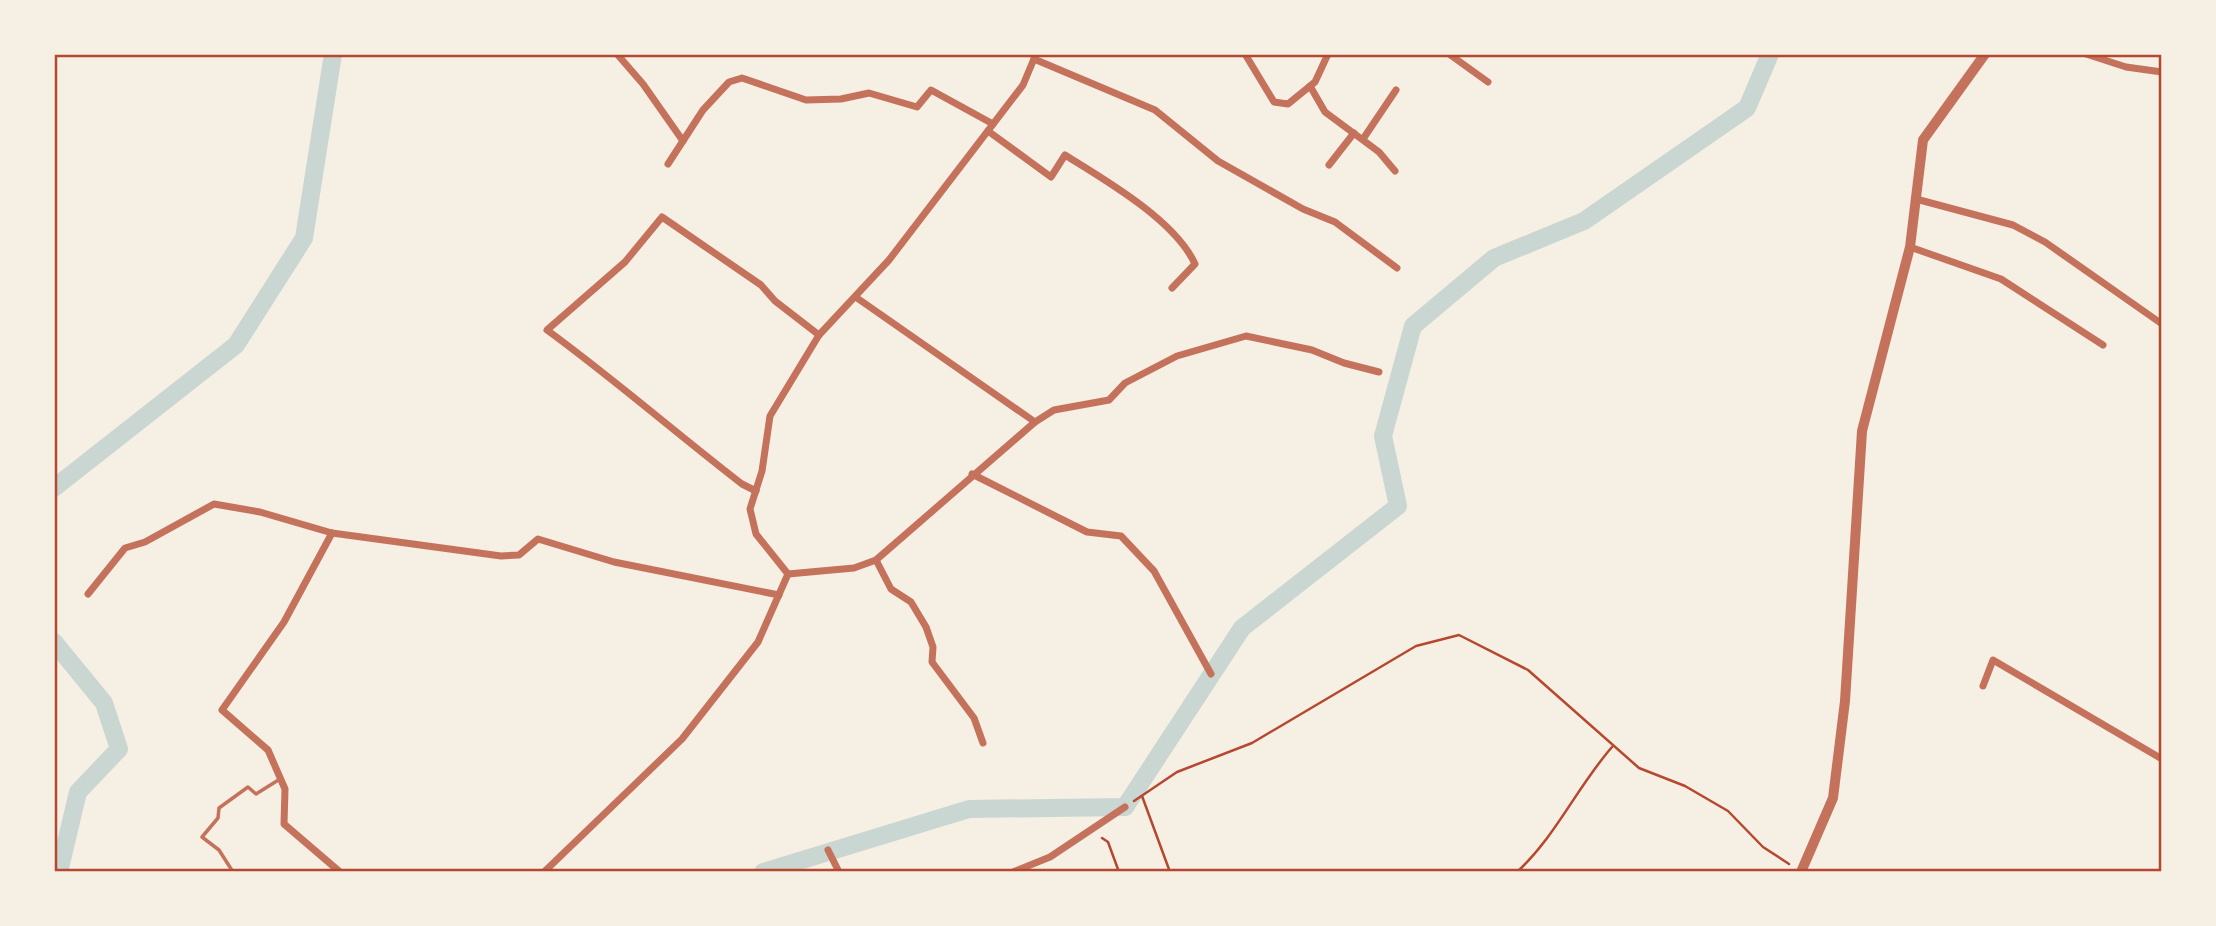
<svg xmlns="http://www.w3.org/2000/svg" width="2216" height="926" font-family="Poppins,sans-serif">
	<rect width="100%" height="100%" fill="#f6efe4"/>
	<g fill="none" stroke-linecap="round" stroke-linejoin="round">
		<g stroke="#c9d6d2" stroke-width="18">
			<path d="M54,488l182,-143 68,-107 29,-184"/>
			<path d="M54,642l50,61 15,46 -41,43 -19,80"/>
			<path d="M763,872l206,-63 156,-2 117,-179 156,-122 -15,-70 30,-110 81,-68 90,-37 163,-113 23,-54"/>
		</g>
		<g stroke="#b5482f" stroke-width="2.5">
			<path d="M1142,796l28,76"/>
			<path d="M1134,801l43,-29 75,-29 164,-97 43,-11 69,35 111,98 46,18 43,25 35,36 26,17"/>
			<path d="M1102,838l6,4 11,30"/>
			<path d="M1517,872c39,-36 60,-85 95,-125"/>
		</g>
		<path stroke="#c5725c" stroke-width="3.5" d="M233,872l-14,-22 -17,-13 16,-19 1,-10 29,-21 8,7 24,-15"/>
		<g stroke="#c5725c" stroke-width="7">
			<path d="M617,54l26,30 40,57"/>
			<path d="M1245,54l29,48 14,2 27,-22 13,-28"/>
			<path d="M1449,54l39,28"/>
			<path d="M2086,54l40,13 36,5"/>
			<path d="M1034,59l121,51 63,51 85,48 32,13 62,46"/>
			<path d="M1310,86l15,26 54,40 16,19"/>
			<path d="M988,131l63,46 14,-22c40,25 110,65 130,109l-23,24"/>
			<path d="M1363,139l33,-49"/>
			<path d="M668,164l35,-54 26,-28 13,-4 64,22 35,-1 28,-6 48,14 14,-17 62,34"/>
			<path d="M1329,165l25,-32"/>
			<path d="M1916,199l97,26 32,17 117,82"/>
			<path d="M1910,247l91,32 102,66"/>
			<path d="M857,298l178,124"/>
			<path d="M972,474l115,58 34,4 33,35 57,103"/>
			<path d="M756,491l-14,-7c-66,-51 -128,-105 -195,-154l78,-68 37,-45 99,68 14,16 44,34"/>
			<path d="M332,533l-48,89 -62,88 46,40 17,39 -1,35 56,48"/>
			<path d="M876,560l15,29 20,13 15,25 7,20 -1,15 42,56 9,25"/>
			<path d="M788,574l66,-6 22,-8 159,-138 19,-12 55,-10 16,-17 52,-27 69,-20 66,14 32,13 35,9"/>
			<path d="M88,594l37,-46 20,-6 69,-38 46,8 72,21 169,23 18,-1 19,-16 76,23 165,33"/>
			<path d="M1983,686l10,-26 169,99"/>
			<path d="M828,850l11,22"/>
			<path d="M544,872l138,-133 76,-97 30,-68 -32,-40 -6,-25 12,-38 8,-55 49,-81 70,-75 134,-175 13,-31"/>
			<path d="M1013,872l37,-15 75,-50"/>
		</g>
		<path stroke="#c5725c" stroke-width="10" d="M1801,872l32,-74 12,-97 17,-270 48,-184 13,-107 62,-86"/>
	</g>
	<rect width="2216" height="926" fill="none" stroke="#f6efe4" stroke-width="112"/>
	<rect x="56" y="56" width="2104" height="814" fill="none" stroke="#b5482f" stroke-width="2.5"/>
</svg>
